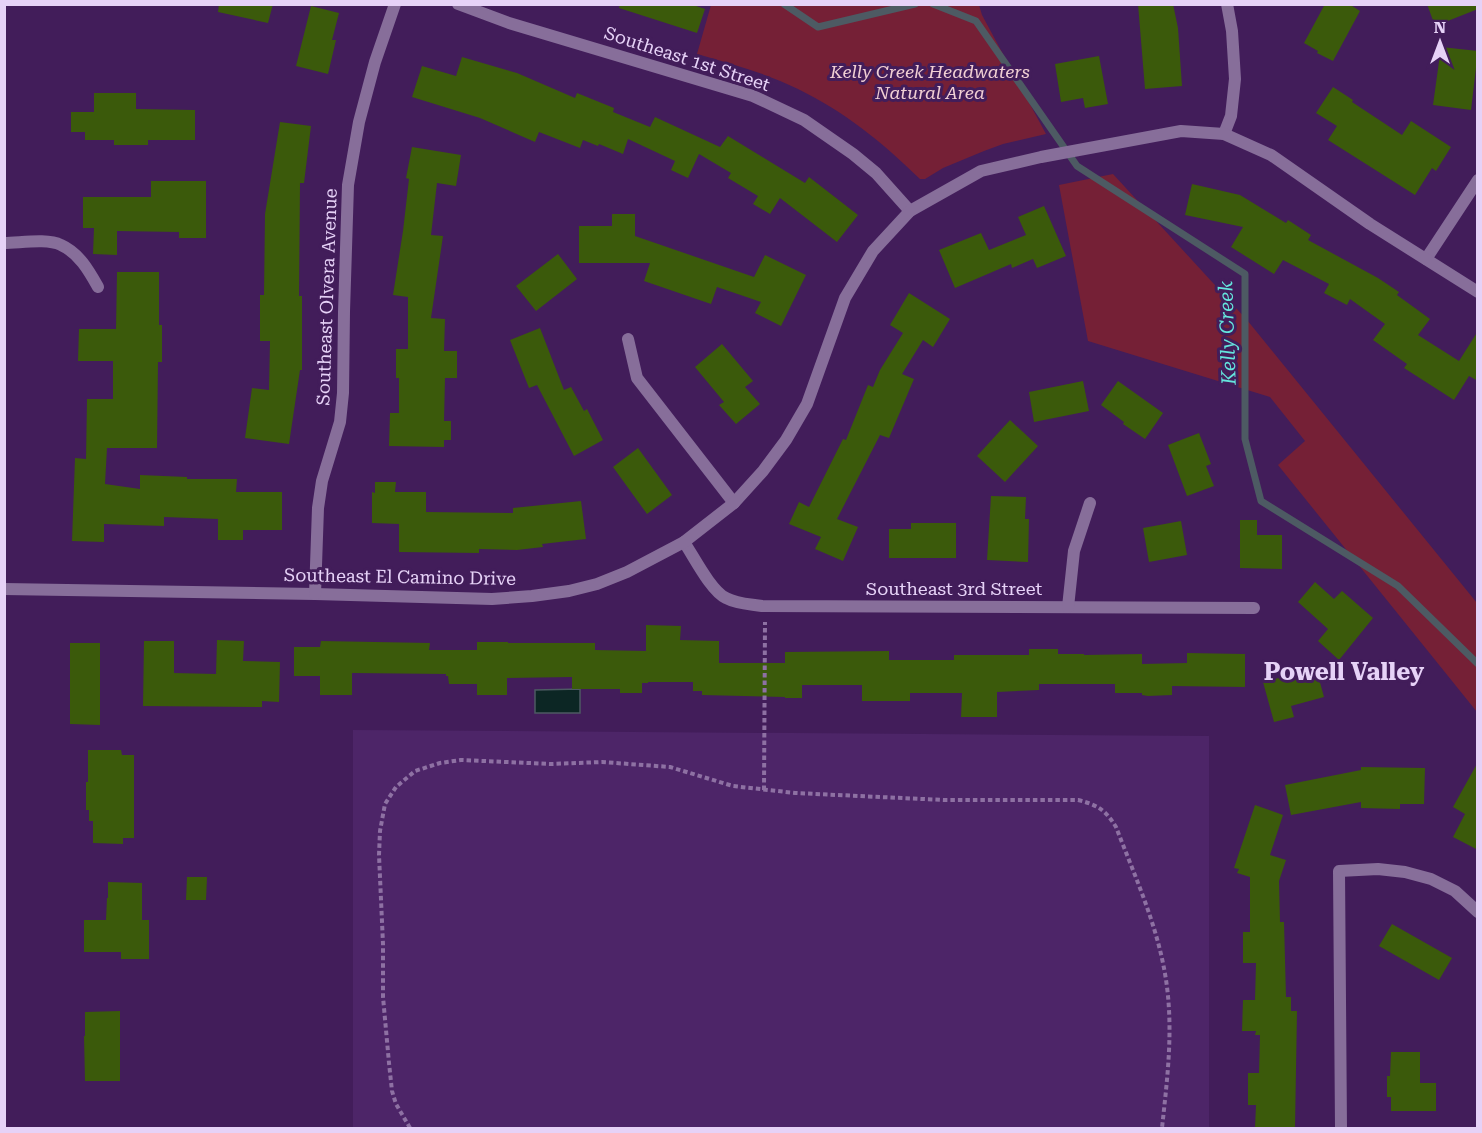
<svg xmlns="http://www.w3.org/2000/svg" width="1482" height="1133" font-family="'Roboto Serif',serif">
	<rect width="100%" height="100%" fill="#421d5a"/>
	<path fill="#4d2568" d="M353,730l856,6v392h-856z"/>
	<g fill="#752036">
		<path d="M711,5h268l3,10 64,119 -43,10 -19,7 -41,17 -18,11h-5c-38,-37 -75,-67 -122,-90 -32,-16 -67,-25 -101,-35z"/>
		<path d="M1113,174l134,146 230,283v109l-199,-247 27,-24 -35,-44 -182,-56 -29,-156z"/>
	</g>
	<path fill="#0c2624" stroke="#4d5a63" stroke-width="1.5" d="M580,689v24h-45v-23z"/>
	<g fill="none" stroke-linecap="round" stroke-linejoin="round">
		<g stroke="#4d5a63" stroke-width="7">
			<path d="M784,4l34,23 97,-23"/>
			<path d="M933,4l43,17 101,145 168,108v165l16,62 137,85 80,78"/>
		</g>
	</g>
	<g fill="#3b5a0b">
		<path d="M219,4h54l-5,19 -50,-11z"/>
		<path d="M620,4h70l15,5 -8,24 -78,-25z"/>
		<path d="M1138,4h35l5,24 4,58 -37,3z"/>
		<path d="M1325,4h24l11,7 -27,50 -16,-8 1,-2 -14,-8z"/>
		<path d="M1427,4h51v5l-43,17z"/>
		<path d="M311,6l28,7 -7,27h4l-8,34 -32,-8z"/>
		<path d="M1441,47l37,4 -7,59 -38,-5z"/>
		<path d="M1099,56l9,48 -23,4 -2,-10 -22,4 -6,-38z"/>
		<path d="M462,57l55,16 58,25 2,-5 37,15 -1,4 37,15 5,-10 65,30 8,-11 77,47 4,-6 49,38 -21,27 -57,-44 -10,16 -17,-10 5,-8 -30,-18 3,-5 -32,-19 -11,24 -17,-8 4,-9 -47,-22 -5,15 -24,-10 -1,2 -15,-6 -3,8 -41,-16 -4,10 -55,-24 -68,-21 10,-31 34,10z"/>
		<path d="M1333,87l20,13 -1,2 50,33 9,-14 40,26 -15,24 -4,-3 -17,27 -87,-55 9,-14 -21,-13z"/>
		<path d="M94,93h42v16l59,1v30h-47v5h-34v-5h-29v-8h-14v-20h23z"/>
		<path d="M280,122l31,4 -7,57h-4l-1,113h3v74h-2l-11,74 -44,-6 7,-50 17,2 1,-49h-10v-46h4l1,-81z"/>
		<path d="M412,147l49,8 -5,31 -19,-3 -6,52 12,1 -12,82 14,1 -1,32h13v27h-12l-1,43h7v19h-7v7l-55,-1 1,-33h9v-35h-3v-29h12v-52l-15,-2 10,-64 6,-52 -3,-1z"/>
		<path d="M151,181h55v57h-27v-6l-62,-1v24l-24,-1 1,-26h-11v-31h68z"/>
		<path d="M1192,184l48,11 46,28 2,-3 23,15 -3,5 70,38 21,14 -2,3 33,24 -12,16 41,26 19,-30v50l-9,-5 -15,24 -50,-32 3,-4 -34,-24 12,-16 -35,-25 -3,6 -23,-12 5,-9 -46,-24 -9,14 -43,-27 12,-20 -58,-12z"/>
		<path d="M1044,206l22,50 -29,12 -4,-9 -21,9 -1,-4 -56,24 -16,-38 42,-17 8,17 37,-15 -8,-18z"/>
		<path d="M612,214h23v22l119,41 11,-22 41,20 -25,51 -26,-13 6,-11 -44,-15 -6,17 -67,-23 6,-18h-71v-37h33z"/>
		<path d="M558,254l19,25 -41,32 -20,-25z"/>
		<path d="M117,272h42v53h3v37h-4l-1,86h-50l-2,36 35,5v-14l47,2v2h50l-1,13h46v38h-39v10h-25v-21l-54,-2v9l-60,-2v18l-32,-1 3,-83 11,1 1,-60h26v-38h-35l1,-32h37z"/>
		<path d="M909,293l41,26 -17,28 -10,-7 -21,34 12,5 -25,59 -9,-3 -43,84 21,8 -15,34 -28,-12 6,-12 -32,-13 10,-22 10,5 34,-68 3,1 22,-55 5,2 7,-17 23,-37 -13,-8z"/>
		<path d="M540,328l24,62 7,-3 13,24 3,-2 16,31 -29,16 -37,-71 -8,3 -19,-48z"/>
		<path d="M722,344l31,37 -8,6 15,17 -24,20 -17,-19 5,-3 -29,-35z"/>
		<path d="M1083,381l6,30 -55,11 -5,-30z"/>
		<path d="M1118,381l45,32 -18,26 -22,-15 1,-2 -23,-17z"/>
		<path d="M1010,420l28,26 -33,36 -28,-26z"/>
		<path d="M1199,433l12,31 -5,2 8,20 -27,10 -19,-51z"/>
		<path d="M638,448l34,47 -25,19 -34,-47z"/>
		<path d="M375,482h21l-1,10h31v20l87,1v-5l68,-7 5,38 -44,5 1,3 -26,3 -38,-1v4l-80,-1v-28l-27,-1v-31l3,1z"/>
		<path d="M991,496l35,1 -1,22h4l-1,43 -41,-2z"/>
		<path d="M1240,520h17v15h25v34l-42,-1z"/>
		<path d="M1181,521l6,34 -38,7 -6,-34z"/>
		<path d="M911,523h45v35h-67v-29h22z"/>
		<path d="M1315,582l19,17 8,-8 31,27 -34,42 -21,-19 10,-12 -30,-27z"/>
		<path d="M646,625l35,1 -1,14 39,1v22h66v-11l104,-1v9h65v-5h75v-6h29v5h26v1l58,-1v10l45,-1v-10l58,1v33l-73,-1v9l-24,1 -6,-1v-2h-27v-9h-76v6l-42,2v25h-36l1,-24h-52v8h-48v-16h-60v13h-17v-1l-83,-2v-4h-9v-9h-45v1h-6v10h-22v-4h-48v-12l-65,1v17h-30v-11h-28l-1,-8h-2v-2l-94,-1v22h-32v-19h-26v-29h26l1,-6 109,2 -1,7h48v-8h31v1h87v7l51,1z"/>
		<path d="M217,640l27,1 -1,20 37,1 -1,40 -17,-1v6l-119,-1 1,-65h30v32l42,1z"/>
		<path d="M70,643h30v82l-30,-1z"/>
		<path d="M1316,668l8,29 -33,9 3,11 -20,5 -11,-40z"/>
		<path d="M88,750h33l1,5h12v83h-11v6l-30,-1v-22h-4v-11h-3v-28h2z"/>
		<path d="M1478,762v88l-25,-13 12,-23 -12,-7z"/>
		<path d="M1361,767l64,1 -1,36h-24v5l-39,-1v-6l-70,13 -6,-30 76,-15z"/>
		<path d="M1255,805l28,10 -13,40 16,5 -7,21 1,41h4l2,75h5v14h6l-2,117h-40l1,-23h-8v-32h11l1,-38h-5l1,-4h-14l1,-31h12l1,-37h-13v-31h7v-55l-13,-4 2,-4 -5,-1z"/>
		<path d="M187,877h20l-1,23h-20z"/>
		<path d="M108,882l34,1v37h7v39h-28v-7h-37v-32h22l1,-22h1z"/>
		<path d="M1392,924l60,34 -13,22 -60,-34z"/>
		<path d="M120,1011v70h-35l-1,-45h1v-24z"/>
		<path d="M1391,1052h29v31h16v28h-45v-14h-4v-21h3z"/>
	</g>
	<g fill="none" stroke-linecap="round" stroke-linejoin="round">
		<g stroke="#8e71a3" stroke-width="4" stroke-dasharray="4.5 3" stroke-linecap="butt">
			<path d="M764,790l1,-168"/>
			<path d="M410,1128l-14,-24 -4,-13 -3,-28 -6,-66v-53l-4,-89 1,-24 5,-27 11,-17 19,-16 25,-8 21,-3 90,4 51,-2 68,5 63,19 62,7 149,7h134c19,5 27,9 38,27 20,52 44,104 51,160 6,48 0,94 -5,141"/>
		</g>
		<path stroke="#876e9a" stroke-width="12" d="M4,243c16,0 43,-5 57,2 18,8 28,26 37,42"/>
		<g stroke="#876e9a" stroke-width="12">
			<path d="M458,4l51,19 244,73 51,24 49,34 23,19 34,38"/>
			<path d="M1224,134l7,-18 4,-37 -3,-48 -5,-27"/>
			<path d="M1426,259l52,-79"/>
			<path d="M628,339l9,39 97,125"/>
			<path d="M684,542c10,15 27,49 42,56 11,6 24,6 36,8l492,2"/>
			<path d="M4,589l311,5 177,5 40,-3 37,-5 28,-7 30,-12 57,-30 50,-39 29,-32 23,-31 21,-36 38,-106 28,-47 37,-40 71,-40 60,-14 140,-26 43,3 47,21 99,69 108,68"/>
			<path d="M315,594l3,-86 4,-27 18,-59 3,-29 1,-81 4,-127 11,-63 16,-60 20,-58"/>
			<path d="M1068,607l6,-56 16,-48"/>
			<path d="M1341,1128l-2,-257 39,-2 27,3 26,7 24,12 23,21"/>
		</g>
	</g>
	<g text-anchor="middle" stroke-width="6" stroke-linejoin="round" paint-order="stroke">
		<g font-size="18" fill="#e6d2f7" stroke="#421d5a">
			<text transform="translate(687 59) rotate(18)" y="6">Southeast 1st Street</text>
			<text transform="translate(327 297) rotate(-88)" y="6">Southeast Olvera Avenue</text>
			<text transform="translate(400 577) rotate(1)" y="6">Southeast El Camino Drive</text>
			<text x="954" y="595">Southeast 3rd Street</text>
		</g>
		<g font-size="18" font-style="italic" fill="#f1d0d4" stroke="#421d5a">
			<text x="930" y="78">Kelly Creek Headwaters<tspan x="930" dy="21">Natural Area</tspan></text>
		</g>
		<g font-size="20" font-style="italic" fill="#65e5dd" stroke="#421d5a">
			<text transform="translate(1227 333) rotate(-92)" y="7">Kelly Creek</text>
		</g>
		<g font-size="24" font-weight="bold" fill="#e6d2f7" stroke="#421d5a">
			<text x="1344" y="680">Powell Valley</text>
		</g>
	</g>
	<rect width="1482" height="1133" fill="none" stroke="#e6d2f7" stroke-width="12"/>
	<g transform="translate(1440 42)" stroke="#421d5a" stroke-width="4.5" paint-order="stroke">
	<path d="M0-4.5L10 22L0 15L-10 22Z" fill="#e6d2f7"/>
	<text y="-9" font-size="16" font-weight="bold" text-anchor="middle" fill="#e6d2f7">N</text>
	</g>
</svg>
